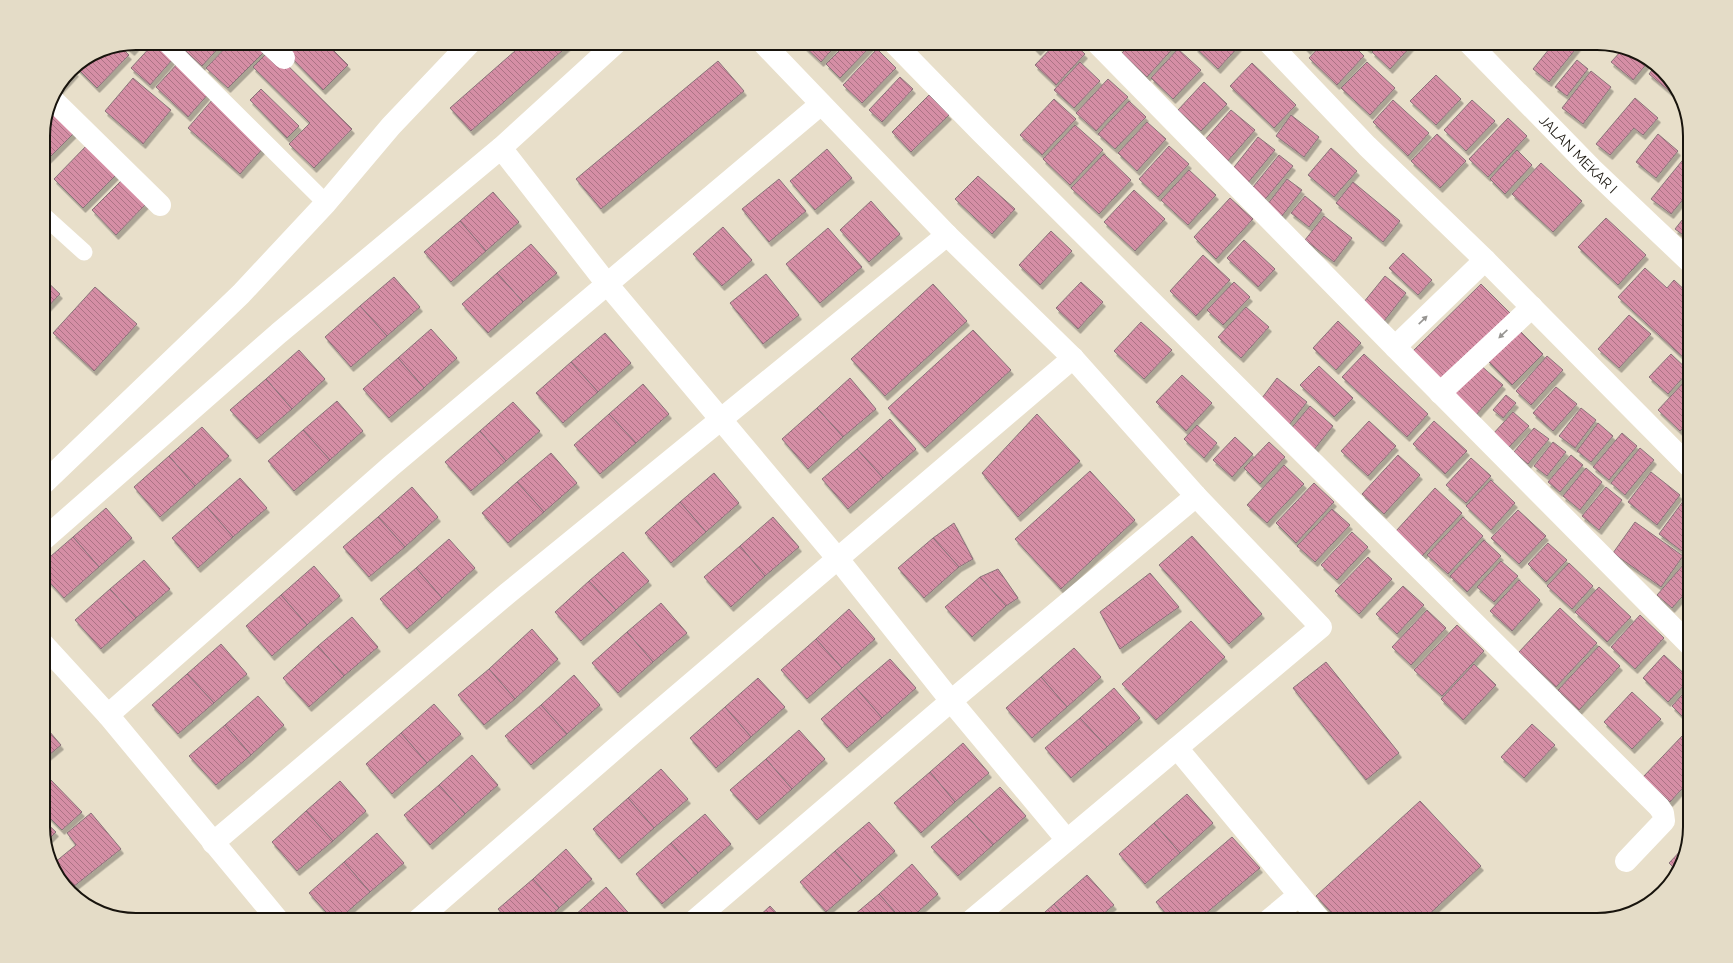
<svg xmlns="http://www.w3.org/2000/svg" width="1733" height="963" font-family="Raleway,sans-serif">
	<defs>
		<pattern id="building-back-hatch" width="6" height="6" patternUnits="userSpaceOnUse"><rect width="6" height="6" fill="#d58ea5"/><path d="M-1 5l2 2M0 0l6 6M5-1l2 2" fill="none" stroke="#ac7385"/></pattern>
		<filter id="shadow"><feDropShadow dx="2.5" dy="4.5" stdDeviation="0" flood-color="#0004"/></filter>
	</defs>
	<rect width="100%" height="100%" fill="#e8dfca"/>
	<g fill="url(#building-back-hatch)" stroke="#8a737a" filter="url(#shadow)">
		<path d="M139,43l-7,8 -7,-6 11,-2z"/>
		<path d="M154,43l19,16 -23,26 -19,-17z"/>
		<path d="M177,43h46l-21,23z"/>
		<path d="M230,43h29l7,7 -38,38 -22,-20z"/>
		<path d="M287,43h39l22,22 -25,25 -41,-42z"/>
		<path d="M524,43h47l-100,88 -21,-23z"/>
		<path d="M804,43h34l-17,19 -18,-17z"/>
		<path d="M847,43h27l-34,35 -14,-14z"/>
		<path d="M1030,43h16l-8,8z"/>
		<path d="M1056,43h17l12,11 -29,31 -21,-20z"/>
		<path d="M1131,43h45l1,1 -30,33 -25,-24z"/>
		<path d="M1199,43h43l-24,26 -23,-22z"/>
		<path d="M1301,43h13l-6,7z"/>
		<path d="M1323,43h28l13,13 -27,29 -28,-27z"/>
		<path d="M1361,43h14l-6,6z"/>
		<path d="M1381,43h33l-24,26 -18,-17z"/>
		<path d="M1554,43h22l3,2 -30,37 -16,-13z"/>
		<path d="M120,46l9,9 -32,33 -21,-21 25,-17z"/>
		<path d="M271,49l81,80 -38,39 -25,-24 21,-21 -57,-56z"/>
		<path d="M877,49l19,19 -34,35 -19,-18z"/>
		<path d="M1178,49l23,21 -28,29 -22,-21z"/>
		<path d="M1622,50l21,5 6,6 -16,19 -22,-18z"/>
		<path d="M1577,60l11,9 -21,27 -12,-9z"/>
		<path d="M718,61l26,30 -143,118 -25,-30z"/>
		<path d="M1080,62l20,19 -26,27 -20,-18z"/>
		<path d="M1367,62l28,26 -25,27 -29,-27z"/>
		<path d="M178,63l32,29 -22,25 -32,-30z"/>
		<path d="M1252,63l44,42 -22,23 -44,-42z"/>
		<path d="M1655,66l19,19 6,15 -31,-26z"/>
		<path d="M72,69l4,3 -21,23 -2,-1z"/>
		<path d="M1591,71l20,16 -28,37 -21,-16z"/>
		<path d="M1436,75l25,24 -25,26 -26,-24z"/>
		<path d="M900,77l13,12 -31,33 -13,-12z"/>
		<path d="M133,78l38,32 -28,34 -38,-33z"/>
		<path d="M1108,79l20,18 -32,34 -20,-18z"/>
		<path d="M1204,82l23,22 -26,27 -23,-21z"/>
		<path d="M261,89l38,37 -12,12 -37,-38z"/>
		<path d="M929,95l20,20 -38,37 -19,-20z"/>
		<path d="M1635,98l23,20 -15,17 -9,-7 -24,27 -14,-11z"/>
		<path d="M213,99l53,46 -26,29 -52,-46z"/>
		<path d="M1054,99l22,20 -34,36 -22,-20z"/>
		<path d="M1393,100l36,33 -21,23 -35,-34z"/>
		<path d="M1472,100l23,21 -29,30 -22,-21z"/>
		<path d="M1129,101l17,16 -31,32 -17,-15z"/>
		<path d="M1231,110l24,20 -29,33 -23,-21z"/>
		<path d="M51,111l23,22 -31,31v-34l4,-15z"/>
		<path d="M1291,115l28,22 -15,20 -28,-21z"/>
		<path d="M1508,118l19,18 -39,41 -19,-18z"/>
		<path d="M1147,122l19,17 -29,32 -19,-18z"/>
		<path d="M1075,125l28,25 -33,35 -27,-26z"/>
		<path d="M1437,134l29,27 -26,27 -29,-27z"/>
		<path d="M1658,134l20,17 -22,27 -20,-16z"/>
		<path d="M1258,137l17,13 -28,34 -16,-13z"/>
		<path d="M90,142l30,29 -37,37 -29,-29z"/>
		<path d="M1169,146l20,18 -31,33 -19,-18z"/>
		<path d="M1331,148l26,23 -23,26 -26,-22z"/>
		<path d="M827,149l25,29 -37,32 -25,-29z"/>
		<path d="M1517,150l15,15 -27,29 -15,-15z"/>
		<path d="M1104,154l27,26 -32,34 -28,-26z"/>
		<path d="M1279,155l14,11 -31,37 -13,-11z"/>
		<path d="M1686,156l4,3v32l-19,23 -20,-15z"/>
		<path d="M1541,163l41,38 -29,31 -41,-38z"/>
		<path d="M1189,170l27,25 -28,30 -27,-25z"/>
		<path d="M978,176l37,33 -23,25 -37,-35z"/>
		<path d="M124,178l24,24 -32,33 -24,-25z"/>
		<path d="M779,179l27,32 -37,31 -27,-33z"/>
		<path d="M1287,179l15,11 -20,26 -15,-11z"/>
		<path d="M1353,182l47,39 -17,21 -47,-39z"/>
		<path d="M1134,190l31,29 -30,32 -31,-29z"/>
		<path d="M493,192l26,30 -33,29 -26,-30z"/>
		<path d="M1305,196l17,14 -13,17 -18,-14z"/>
		<path d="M1230,198l23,21 -37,40 -22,-22z"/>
		<path d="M871,201l29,33 -31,28 -29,-32z"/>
		<path d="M1690,210v30l-15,-11z"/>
		<path d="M1324,216l28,22 -18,24 -29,-22z"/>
		<path d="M1606,218l40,37 -28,30 -40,-38z"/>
		<path d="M460,221l26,30 -35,31 -27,-30z"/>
		<path d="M723,227l29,33 -30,26 -29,-32z"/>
		<path d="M828,228l34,39 -42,36 -34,-39z"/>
		<path d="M1051,231l21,20 -32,34 -21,-20z"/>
		<path d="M1244,240l31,29 -17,18 -31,-29z"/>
		<path d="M531,244l26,29 -34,29 -26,-29z"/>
		<path d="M1403,253l29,27 -14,15 -29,-27z"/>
		<path d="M1203,255l27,25 -34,36 -26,-25z"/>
		<path d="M1645,268l22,20 7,-8 16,15v62l-3,4 -69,-64z"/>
		<path d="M497,273l26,29 -35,31 -26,-29z"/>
		<path d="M766,274l33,41 -36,29 -33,-41z"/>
		<path d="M1385,276l21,17 -25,32 -22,-17z"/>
		<path d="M394,277l26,30 -33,29 -27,-30z"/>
		<path d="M43,278l17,16 -17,18z"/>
		<path d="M1081,282l22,20 -25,27 -22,-21z"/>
		<path d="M1234,282l16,15 -27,28 -16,-15z"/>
		<path d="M933,284l34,37 -82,75 -34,-37z"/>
		<path d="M1481,284l30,30 -68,67 -30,-30z"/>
		<path d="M95,287l42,37 -43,47 -41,-38z"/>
		<path d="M360,306l27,30 -36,31 -26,-30z"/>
		<path d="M1246,307l23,20 -28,31 -23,-21z"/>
		<path d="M1629,315l22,19 -32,34 -21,-19z"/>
		<path d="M1338,321l23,22 -25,27 -23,-22z"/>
		<path d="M1141,322l31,28 -28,29 -30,-28z"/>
		<path d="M431,329l26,29 -33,30 -26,-30z"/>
		<path d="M1518,329l25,25 -31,31 -25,-25z"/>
		<path d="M973,330l38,40 -86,78 -37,-40z"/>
		<path d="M605,333l26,30 -33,29 -27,-30z"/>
		<path d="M299,350l26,29 -33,30 -26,-30z"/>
		<path d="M1364,354l64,60 -21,23 -65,-60z"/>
		<path d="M1671,354l18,17 -21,23 -19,-17z"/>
		<path d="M1547,356l16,14 -32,35 -15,-14z"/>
		<path d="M398,358l26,30 -35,30 -26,-29z"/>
		<path d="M571,362l27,30 -35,31 -27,-30z"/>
		<path d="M1479,364l24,21 -28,31 -23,-20z"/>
		<path d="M1319,366l34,32 -19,19 -34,-32z"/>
		<path d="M1182,375l30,28 -26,28 -30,-29z"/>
		<path d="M850,378l26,31 -33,28 -26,-29z"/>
		<path d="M1277,378l30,24 -18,23 -30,-23z"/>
		<path d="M266,379l26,30 -35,30 -27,-29z"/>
		<path d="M1685,381l5,4v35l-10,11 -22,-21z"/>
		<path d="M643,384l26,30 -33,29 -27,-29z"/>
		<path d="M1556,387l21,17 -24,27 -20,-18z"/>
		<path d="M1506,395l10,8 -13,15 -10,-8z"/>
		<path d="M337,401l26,30 -33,29 -27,-30z"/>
		<path d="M513,402l27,29 -34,30 -26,-30z"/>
		<path d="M1310,406l23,20 -20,25 -24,-20z"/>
		<path d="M817,408l26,29 -35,32 -26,-30z"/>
		<path d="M1581,408l15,12 -21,28 -16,-12z"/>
		<path d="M1513,412l16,14 -21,22 -15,-14z"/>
		<path d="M609,414l27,29 -36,31 -26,-29z"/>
		<path d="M1037,414l43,47 -62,56 -36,-44z"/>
		<path d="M890,419l26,30 -33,29 -26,-29z"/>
		<path d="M1369,421l27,25 -28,30 -27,-25z"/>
		<path d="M1434,421l33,30 -22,23 -32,-30z"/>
		<path d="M1598,423l15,13 -22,26 -14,-11z"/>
		<path d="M1197,425l20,18 -13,15 -20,-19z"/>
		<path d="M202,427l27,29 -34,30 -26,-30z"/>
		<path d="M1534,428l15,11 -21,25 -14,-12z"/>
		<path d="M303,430l27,30 -36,31 -26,-30z"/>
		<path d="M480,431l26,30 -35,30 -26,-29z"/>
		<path d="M1622,433l15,13 -28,34 -16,-13z"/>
		<path d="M1235,437l18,17 -21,23 -19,-17z"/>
		<path d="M1269,442l16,15 -25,27 -16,-16z"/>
		<path d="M1553,442l13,10 -19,24 -13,-10z"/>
		<path d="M1640,448l14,12 -29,35 -14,-12z"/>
		<path d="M857,449l26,29 -35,31 -26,-30z"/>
		<path d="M551,453l26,30 -33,29 -27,-30z"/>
		<path d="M1398,455l22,20 -36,39 -22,-20z"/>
		<path d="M1571,455l12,10 -23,27 -12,-10z"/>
		<path d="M169,456l26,30 -35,31 -26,-30z"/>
		<path d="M1471,458l20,18 -25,27 -20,-18z"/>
		<path d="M1284,465l20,19 -37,39 -20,-18z"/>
		<path d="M1586,468l16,14 -22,28 -17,-14z"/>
		<path d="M1090,471l45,49 -74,69 -46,-50z"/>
		<path d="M1651,472l29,23 -23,30 -29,-23z"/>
		<path d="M714,473l25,30 -33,29 -26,-30z"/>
		<path d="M240,478l27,30 -34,29 -26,-30z"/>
		<path d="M1491,480l24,23 -24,27 -25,-24z"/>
		<path d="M517,482l27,30 -36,31 -26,-30z"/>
		<path d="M1314,483l20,19 -38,41 -20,-20z"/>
		<path d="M412,487l26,30 -33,30 -27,-30z"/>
		<path d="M1606,487l16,13 -23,30 -17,-14z"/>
		<path d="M1435,488l27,25 -40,43 -26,-25z"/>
		<path d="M1684,500l6,5v52l-31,-23z"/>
		<path d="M680,502l26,30 -35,31 -26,-30z"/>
		<path d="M207,507l26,30 -35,31 -26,-30z"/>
		<path d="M106,508l26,30 -33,29 -26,-30z"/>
		<path d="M1332,509l18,16 -35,37 -18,-16z"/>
		<path d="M1518,510l28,26 -27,28 -28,-26z"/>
		<path d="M378,517l27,30 -36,30 -26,-30z"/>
		<path d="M773,517l26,30 -34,29 -25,-30z"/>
		<path d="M1463,517l20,19 -35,38 -21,-19z"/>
		<path d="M1635,522l48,34 -22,31 -48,-34z"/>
		<path d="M954,523l19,36 -14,8 -26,-29z"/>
		<path d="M1352,532l16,15 -31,33 -16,-15z"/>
		<path d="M1192,536l70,78 -33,30 -70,-79z"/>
		<path d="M73,537l26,30 -35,31 -21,-23v-12z"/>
		<path d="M933,538l26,29 -35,31 -26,-30z"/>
		<path d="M449,539l26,29 -33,30 -26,-30z"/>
		<path d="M1484,540l17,16 -34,36 -17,-16z"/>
		<path d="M1548,543l19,17 -21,22 -18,-18z"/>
		<path d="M740,546l25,30 -34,31 -27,-30z"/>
		<path d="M623,552l26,29 -33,29 -27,-29z"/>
		<path d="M1368,557l24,22 -33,35 -24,-23z"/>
		<path d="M144,560l26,29 -34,29 -26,-29z"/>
		<path d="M1501,561l17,15 -24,26 -17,-15z"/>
		<path d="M1569,563l24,23 -21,23 -25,-23z"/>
		<path d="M1684,564l6,6v18l-18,20 -15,-13z"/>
		<path d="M314,566l26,30 -33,29 -26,-30z"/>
		<path d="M416,568l26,30 -35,31 -27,-30z"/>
		<path d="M998,569l20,29 -12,8 -26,-29z"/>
		<path d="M1150,573l29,34 -59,42 -20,-37z"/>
		<path d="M980,577l26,29 -34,31 -27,-30z"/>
		<path d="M1519,580l21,20 -28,31 -22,-20z"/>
		<path d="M589,581l27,29 -35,31 -26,-29z"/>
		<path d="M1403,586l21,19 -27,29 -21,-20z"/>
		<path d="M1599,587l32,30 -24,25 -32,-30z"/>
		<path d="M110,589l26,29 -35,31 -26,-29z"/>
		<path d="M281,595l26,30 -35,31 -26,-30z"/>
		<path d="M1690,597v15l-8,-7z"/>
		<path d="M661,603l26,30 -34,29 -26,-30z"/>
		<path d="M1560,608l37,35 -41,44 -37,-35z"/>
		<path d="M849,609l26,30 -33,29 -26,-29z"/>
		<path d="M1427,610l19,18 -35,37 -19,-18z"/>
		<path d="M1640,615l24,23 -29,31 -24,-22z"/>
		<path d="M352,617l26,30 -34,29 -26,-30z"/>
		<path d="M1191,621l34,36 -69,63 -34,-36z"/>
		<path d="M1457,625l27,26 -42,45 -28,-26z"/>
		<path d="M532,629l26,30 -43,40 -26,-30z"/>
		<path d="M627,632l26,30 -35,31 -26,-30z"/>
		<path d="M816,639l26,29 -35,31 -26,-29z"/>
		<path d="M221,644l26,30 -33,29 -27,-29z"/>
		<path d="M318,646l26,30 -35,31 -26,-29z"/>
		<path d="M1599,646l21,20 -41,44 -21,-20z"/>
		<path d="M1074,648l27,29 -34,30 -26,-30z"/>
		<path d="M1664,655l26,24 -22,23 -25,-24z"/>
		<path d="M890,659l26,29 -34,30 -26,-30z"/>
		<path d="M1326,662l73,91 -33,27 -73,-92z"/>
		<path d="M1474,664l22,21 -33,35 -22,-21z"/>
		<path d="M489,669l26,30 -31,26 -26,-30z"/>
		<path d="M187,674l27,29 -36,31 -26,-29z"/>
		<path d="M574,675l26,30 -33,29 -26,-29z"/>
		<path d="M1041,677l26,30 -35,31 -26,-30z"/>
		<path d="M758,678l27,29 -34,30 -26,-30z"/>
		<path d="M1690,686v38l-18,-18z"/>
		<path d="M856,688l26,30 -35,30 -26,-29z"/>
		<path d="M1114,688l26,30 -33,29 -27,-29z"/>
		<path d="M1632,692l29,27 -29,30 -28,-27z"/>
		<path d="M258,696l26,29 -33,30 -26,-30z"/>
		<path d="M434,704l27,30 -34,29 -26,-30z"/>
		<path d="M541,705l26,29 -36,31 -26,-29z"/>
		<path d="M725,707l26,30 -35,31 -26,-30z"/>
		<path d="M1080,718l27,29 -36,31 -26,-30z"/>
		<path d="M43,724l18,21 -18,15z"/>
		<path d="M1532,724l23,21 -31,33 -23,-21z"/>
		<path d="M225,725l26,30 -35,30 -27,-29z"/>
		<path d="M799,730l26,29 -33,30 -26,-30z"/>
		<path d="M401,733l26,30 -35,31 -26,-30z"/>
		<path d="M1683,735l7,8v37l-20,22 -27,-25z"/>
		<path d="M963,743l26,30 -34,29 -25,-30z"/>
		<path d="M472,755l26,30 -33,29 -26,-29z"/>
		<path d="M766,759l26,30 -35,31 -27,-30z"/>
		<path d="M661,769l27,30 -34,29 -26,-30z"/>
		<path d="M930,772l25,30 -34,31 -27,-30z"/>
		<path d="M49,778l33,34 -20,18 -19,-19v-27z"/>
		<path d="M340,781l26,30 -33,30 -27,-30z"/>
		<path d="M439,785l26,29 -35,31 -26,-30z"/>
		<path d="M1000,787l26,29 -33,29 -26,-29z"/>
		<path d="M1187,794l26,29 -33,30 -26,-30z"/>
		<path d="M628,798l26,30 -35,31 -26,-30z"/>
		<path d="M1420,801l61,65 -58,54h-85l-22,-24z"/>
		<path d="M306,811l27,30 -36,30 -25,-29z"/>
		<path d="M91,813l30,36 -48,38 -19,-24 22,-18 -9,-12z"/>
		<path d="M705,814l26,30 -33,29 -27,-30z"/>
		<path d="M967,816l26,29 -35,31 -27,-29z"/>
		<path d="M43,820l13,12 -10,10 -3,-9z"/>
		<path d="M869,822l26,29 -33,30 -27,-30z"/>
		<path d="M1154,823l26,30 -35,31 -26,-30z"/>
		<path d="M377,833l27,30 -34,29 -26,-30z"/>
		<path d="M1232,837l28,31 -62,52h-27l-15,-18z"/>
		<path d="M671,843l27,30 -36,31 -26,-30z"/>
		<path d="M1685,846l-7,26 -9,-9z"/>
		<path d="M566,849l26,30 -33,29 -26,-29z"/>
		<path d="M835,851l27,30 -36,31 -26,-30z"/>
		<path d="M344,862l26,30 -32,28h-5l-24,-27z"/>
		<path d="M912,864l26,30 -29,26h-7l-23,-26z"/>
		<path d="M59,874l18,21v1l-18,-18z"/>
		<path d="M1087,875l27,30 -18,15h-28l-14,-16z"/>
		<path d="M533,879l26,29 -13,12h-39l-9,-11z"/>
		<path d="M606,887l26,30 -3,3h-53l-3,-3z"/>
		<path d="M879,894l23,26h-54z"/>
		<path d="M1054,904l14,16h-32z"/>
		<path d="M770,906l13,14h-28z"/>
	</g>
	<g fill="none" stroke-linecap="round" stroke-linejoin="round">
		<g stroke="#fff" stroke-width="17">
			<path d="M165,43l161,160"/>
			<path d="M43,215l41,37"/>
		</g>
		<g stroke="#fff" stroke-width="22">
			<path d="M268,43l16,15"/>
			<path d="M763,43l184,192 126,123 123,138 125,131 -349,293"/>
			<path d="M894,43l87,89 678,675 4,6 1,8 -38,40"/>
			<path d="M1097,43l298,304 295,298"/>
			<path d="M1269,43l98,103 118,114 205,207"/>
			<path id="s1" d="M1469,43l123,126 98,93"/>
			<path d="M52,99l108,106"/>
			<path d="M501,148l115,-105"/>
			<path d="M1395,347l90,-87"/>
			<path d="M1440,393l92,-86"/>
			<path d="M43,484l198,-190 85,-91 65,-77 79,-83"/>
			<path d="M43,540l236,-207 222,-185 106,136 231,275 113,142 116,139"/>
			<path d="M43,644l65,71 283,-249 430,-362"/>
			<path d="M108,715l170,205"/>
			<path d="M1177,748l143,172"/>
			<path d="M213,843l295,-250 439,-358"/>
			<path d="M418,920l214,-186 441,-376"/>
			<path d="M695,920l256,-219 245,-205"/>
			<path d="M1269,920l30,-25"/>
		</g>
	</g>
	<defs><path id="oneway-solid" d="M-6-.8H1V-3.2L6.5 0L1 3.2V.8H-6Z"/></defs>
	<g fill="#979592">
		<use href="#oneway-solid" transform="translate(1423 320) rotate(-44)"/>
		<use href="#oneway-solid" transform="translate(1503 334) rotate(137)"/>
	</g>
	<g text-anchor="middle" stroke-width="3" stroke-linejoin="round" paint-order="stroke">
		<g font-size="14" fill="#18140d" stroke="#f6edd7">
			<text dy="5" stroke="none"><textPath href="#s1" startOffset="156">JALAN MEKAR I</textPath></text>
		</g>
	</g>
	<path d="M0 0H1733V963H0ZM136 50H1597A86 86 0 0 1 1683 136V827A86 86 0 0 1 1597 913H136A86 86 0 0 1 50 827V136A86 86 0 0 1 136 50Z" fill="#e4dcc7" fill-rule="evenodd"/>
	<path fill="none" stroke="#18140d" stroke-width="2" d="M136 50H1597A86 86 0 0 1 1683 136V827A86 86 0 0 1 1597 913H136A86 86 0 0 1 50 827V136A86 86 0 0 1 136 50Z"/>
</svg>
